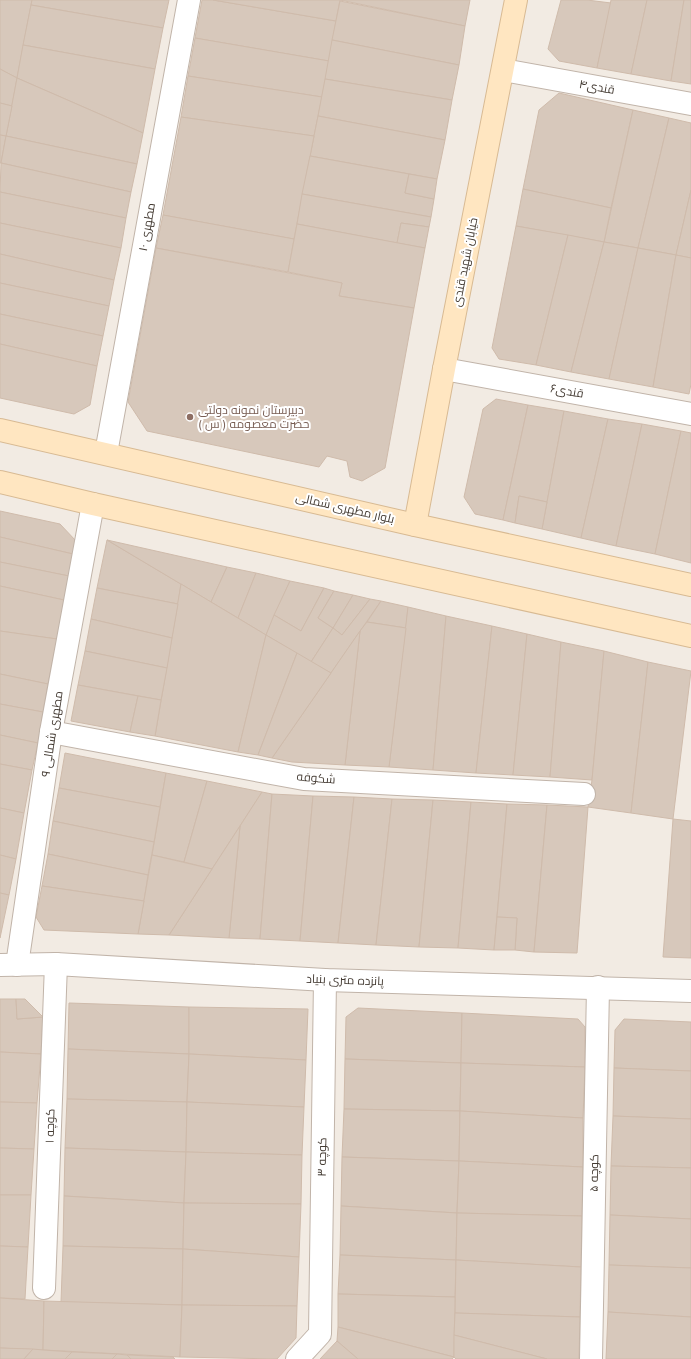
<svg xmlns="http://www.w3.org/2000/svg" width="691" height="1359" font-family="Mulish,Cairo,sans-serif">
	<rect width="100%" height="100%" fill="#f2ebe3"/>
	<g fill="#d7c8bb" stroke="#cfbbab">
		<path d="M0,0h32l-15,78 -17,-9z"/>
		<path d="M32,0h137l-6,28 -132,-23z"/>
		<path d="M202,0h11l123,21 -7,40 -134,-23z"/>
		<path d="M213,0h127l-4,21z"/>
		<path d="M340,0h130l-5,26z"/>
		<path d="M561,0h26l24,3 -14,65 -38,-7 -11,-12z"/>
		<path d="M611,0h36l-16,74 -34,-6z"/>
		<path d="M647,0h37l-13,81 -40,-7z"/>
		<path d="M684,0h7v84l-20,-3z"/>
		<path d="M340,1l125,25 -6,39 -127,-25z"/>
		<path d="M31,5l132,23 -8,41 -132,-24z"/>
		<path d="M195,38l134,23 -7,36 -134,-21z"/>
		<path d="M332,40l127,25 -7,35 -127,-21z"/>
		<path d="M23,45l132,24 -12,64 -126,-55z"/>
		<path d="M0,69l17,9 -5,28 -12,-3z"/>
		<path d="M188,76l134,21 -8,39 -133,-19z"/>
		<path d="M17,78l126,55 -6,31 -131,-28z"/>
		<path d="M325,79l127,21 -7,40 -127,-24z"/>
		<path d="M559,93l74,17 -22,98 -88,-19 16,-79z"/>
		<path d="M0,103l12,3 -6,30 -6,-1z"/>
		<path d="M633,110l36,8 -31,130 -34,-6z"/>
		<path d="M318,116l127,24 -8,39 -127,-23z"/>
		<path d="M181,117l133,19 -20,103 -131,-24z"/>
		<path d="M669,118l22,5v67l-15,65 -38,-7z"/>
		<path d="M0,135l6,1 -5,27h-1z"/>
		<path d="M6,136l131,28 -6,28 -130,-29z"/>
		<path d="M310,156l99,18 -4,19 29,6 -3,18 -129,-23z"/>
		<path d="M1,163l130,29 -5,26 -126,-26z"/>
		<path d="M409,174l28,5 -3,20 -29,-6z"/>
		<path d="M523,189l88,19 -7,34 -88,-16z"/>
		<path d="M691,190v68l-15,-3z"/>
		<path d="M0,192l126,26 -5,30 -121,-25z"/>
		<path d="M302,194l129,23 -2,10 -28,-4 -4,20 -100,-19z"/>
		<path d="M163,215l131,24 -6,33 -132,-24z"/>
		<path d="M0,223l121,25 -7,32 -114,-26z"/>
		<path d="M401,223l28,4 -4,21 -28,-5z"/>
		<path d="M297,224l128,24 -11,60 -75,-12 3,-13 -54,-11z"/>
		<path d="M516,226l52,9 -32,130 -37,-6 -7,-11z"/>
		<path d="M568,235l36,7 -33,130 -35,-7z"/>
		<path d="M604,242l34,6 -29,131 -38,-7z"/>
		<path d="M156,248l186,35 -3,13 75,12 -29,160 -23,13 -12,-4 -3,-16 -20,-5 -8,11 -172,-36 -19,-29z"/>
		<path d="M638,248l38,7 -23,132 -44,-8z"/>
		<path d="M0,254l114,26 -5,26 -109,-23z"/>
		<path d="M676,255l15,3v126l-2,10 -36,-7z"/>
		<path d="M0,283l109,23 -6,30 -103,-22z"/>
		<path d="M0,314l103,22 -6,30 -97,-22z"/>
		<path d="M0,344l97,22 -7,39 -16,9 -74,-16z"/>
		<path d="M496,399l32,6 -25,115 -28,-6 -11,-17 19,-88z"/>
		<path d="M528,405l36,6 -17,91 -28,-6 -4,27 -12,-3z"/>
		<path d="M564,411l44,8 -27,119 -39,-9z"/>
		<path d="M608,419l34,5 -26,122 -35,-8z"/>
		<path d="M642,424l39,7 -26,123 -39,-8z"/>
		<path d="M681,431l10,2v130l-36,-9z"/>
		<path d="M519,496l28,6 -5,27 -27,-6z"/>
		<path d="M0,511l60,13 16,17 -3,13 -73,-17z"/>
		<path d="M0,537l73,17 -4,22 -69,-14z"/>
		<path d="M107,540l74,44 -3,20 -81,-16z"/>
		<path d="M107,540l120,27 -16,35z"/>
		<path d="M0,562l69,14 -5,24 -64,-14z"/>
		<path d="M227,567l29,6 -18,45 -27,-16z"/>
		<path d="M256,573l34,8 -24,54 -28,-17z"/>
		<path d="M290,581l34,7 -23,43 -27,-16z"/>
		<path d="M181,584l85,51 -28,117 -83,-16z"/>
		<path d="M0,586l64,14 -7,39 -57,-8z"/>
		<path d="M97,588l81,16 -6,34 -81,-19z"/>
		<path d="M324,588l10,3 -16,27 15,10 -22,34 -45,-27 8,-20 27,16z"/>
		<path d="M334,591l19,4 -20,33 -15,-10z"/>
		<path d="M353,595l17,4 -28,36 -9,-7z"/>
		<path d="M370,599l11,2 -50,72 -20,-11 22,-34 9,7z"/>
		<path d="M381,601l27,6 -2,21 -39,-6z"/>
		<path d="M408,607l38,9 -13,154 -44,-3z"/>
		<path d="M446,616l46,10 -16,147 -43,-3z"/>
		<path d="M91,619l81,19 -5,30 -82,-17z"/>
		<path d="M367,622l39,6 -17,139 -44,-2 15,-134z"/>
		<path d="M492,626l35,8 -14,141 -37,-2z"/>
		<path d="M0,631l57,8 -9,45 -48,-10z"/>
		<path d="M360,631l-15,134 -53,-3 -20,-4z"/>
		<path d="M527,634l34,8 -11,135 -37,-2z"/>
		<path d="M266,635l31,18 -39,102 -20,-3z"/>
		<path d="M561,642l43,9 -12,129 -42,-3z"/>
		<path d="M85,651l82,17 -6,32 -83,-15z"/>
		<path d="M604,651l44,11 -17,151 -43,-6 4,-27z"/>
		<path d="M297,653l34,20 -59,85 -14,-3z"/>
		<path d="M648,662l43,9 -18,148 -42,-6z"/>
		<path d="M0,674l48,10 -5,28 -43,-8z"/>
		<path d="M78,685l60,11 -8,36 -59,-11z"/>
		<path d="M138,696l23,4 -6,36 -25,-4z"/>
		<path d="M0,704l43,8 -5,31 -38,-8z"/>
		<path d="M0,735l38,8 -6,27 -32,-6z"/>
		<path d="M65,753l101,20 -6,34 -101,-19z"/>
		<path d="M0,764l32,6 -8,43 -24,-5z"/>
		<path d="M166,773l41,8 -23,81 -32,-7z"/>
		<path d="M207,781l55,11 -50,77 -28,-7z"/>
		<path d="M59,788l101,19 -6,35 -101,-21z"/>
		<path d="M262,792l10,2 -12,145 -31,-1 11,-112z"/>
		<path d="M272,794l41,2 -13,145 -40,-2z"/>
		<path d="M313,796l41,1 -16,146 -38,-2z"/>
		<path d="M354,797l38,2 -16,146 -38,-2z"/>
		<path d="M392,799l41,1 -14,147 -43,-2z"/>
		<path d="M433,800l38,2 -13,146 -39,-1z"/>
		<path d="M471,802l36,2 -13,146 -36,-2z"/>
		<path d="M507,804l40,1 -13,147 -19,-2 2,-32 -20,-1z"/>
		<path d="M547,805l41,2 -11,146 -43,-1z"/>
		<path d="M0,808l24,5 -8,46 -16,-4z"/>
		<path d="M673,819l18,2v137l-28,-1z"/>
		<path d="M53,821l101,21 -6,33 -100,-21z"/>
		<path d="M240,826l-11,112 -60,-3 43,-66z"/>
		<path d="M48,854l100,21 -4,26 -102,-15z"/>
		<path d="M0,855l16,4 -7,36 -9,-2z"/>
		<path d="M152,855l60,14 -43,66 -31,-1z"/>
		<path d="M42,886l102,15 -6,33 -94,-4 -8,-13z"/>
		<path d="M0,893l9,2 -9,43z"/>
		<path d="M497,917l20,1 -2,32h-21z"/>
		<path d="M0,999h16l1,20 26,-2 -2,37 -41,-2z"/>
		<path d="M16,999h9l18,18 -26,2z"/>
		<path d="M69,1003l120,4v47l-121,-5z"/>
		<path d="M189,1007l119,2 -2,51 -117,-6z"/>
		<path d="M358,1008l104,5 -1,50 -116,-4 1,-42z"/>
		<path d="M462,1013l116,6 7,8v40l-124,-4z"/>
		<path d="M624,1019l67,3v49l-77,-3 1,-38z"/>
		<path d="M68,1049l121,5 -2,48 -120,-3z"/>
		<path d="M0,1052l41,2 -4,49 -37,-1z"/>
		<path d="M189,1054l117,6 -2,47 -117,-5z"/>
		<path d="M345,1059l116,4 -1,48 -116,-2z"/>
		<path d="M461,1063l124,4 -2,51 -123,-7z"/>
		<path d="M614,1068l77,3v48l-78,-3z"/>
		<path d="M67,1099l120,3 -1,50 -121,-4z"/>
		<path d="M0,1102l37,1 -3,46 -34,-1z"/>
		<path d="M187,1102l117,5 -2,48 -116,-3z"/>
		<path d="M344,1109l116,2 -1,50 -117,-4z"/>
		<path d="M460,1111l123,7v49l-124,-6z"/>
		<path d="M613,1116l78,3v49l-80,-2z"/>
		<path d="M0,1148l34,1 -3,46h-31z"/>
		<path d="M65,1148l121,4 -2,51 -120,-7z"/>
		<path d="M186,1152l116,3 -1,49 -117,-1z"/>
		<path d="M342,1157l117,4 -2,52 -116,-7z"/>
		<path d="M459,1161l124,6 -1,49 -125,-3z"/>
		<path d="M611,1166l80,2v51l-81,-4z"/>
		<path d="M0,1195h31l-3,52 -28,-1z"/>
		<path d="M64,1196l120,7 -1,46 -120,-3z"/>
		<path d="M184,1203l117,1 -2,53 -116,-8z"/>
		<path d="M341,1206l116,7 -1,47 -116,-5z"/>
		<path d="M457,1213l125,3 -1,51 -125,-7z"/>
		<path d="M610,1215l81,4v49l-82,-3z"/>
		<path d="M0,1246l28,1 -3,52 -25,-1z"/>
		<path d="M63,1246l120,3 -1,56 -121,-3z"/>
		<path d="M183,1249l116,8 -2,49 -115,-1z"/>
		<path d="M340,1255l116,5 -1,37 -117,-3z"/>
		<path d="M456,1260l125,7 -1,50 -125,-4z"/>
		<path d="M609,1265l82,3v49l-83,-5z"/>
		<path d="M338,1294l117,3 -1,60 -116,-30z"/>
		<path d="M0,1298l44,3 -1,49 -43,-2z"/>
		<path d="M44,1301l138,4 -2,52 -137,-7z"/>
		<path d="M182,1305l115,1 -1,32 -19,21 -97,-2z"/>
		<path d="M608,1312l83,5v42h-85z"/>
		<path d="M455,1313l125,4 -1,42h-32l-93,-24z"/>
		<path d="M338,1327l116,30 -2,2h-94l-21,-18z"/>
		<path d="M454,1335l93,24h-91l-2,-2z"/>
		<path d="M337,1341l21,18h-38z"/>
		<path d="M0,1348l33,1 -9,10h-24z"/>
		<path d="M33,1349l10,1 29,2 -7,7h-41z"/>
		<path d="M72,1352l45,2 -5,5h-47z"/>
		<path d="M117,1354l10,1 4,4h-19z"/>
		<path d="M127,1355l46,2 2,2h-44z"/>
	</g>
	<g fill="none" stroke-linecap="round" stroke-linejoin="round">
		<g stroke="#c1b4a9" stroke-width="24">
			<g id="street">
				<path d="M503,70l188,34"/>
				<path d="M444,369l247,45"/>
				<path d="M106,453l83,-453"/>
				<path d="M51,732l253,47 280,15"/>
				<path d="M0,965l56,-1 269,16 366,11"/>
				<path d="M17,965l34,-233 42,-228"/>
				<path d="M44,1288l12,-324"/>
				<path d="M297,1359l23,-25 5,-354"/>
				<path d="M591,1359l7,-372"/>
			</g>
		</g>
		<g stroke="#d8ba93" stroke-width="24">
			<g id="secondary">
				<path d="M0,430l415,95 276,60"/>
				<path d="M0,482l93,22 598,132"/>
				<path d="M415,525l29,-156 72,-369"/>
			</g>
		</g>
		<use href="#street" stroke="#fff" stroke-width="22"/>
		<use href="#secondary" stroke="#ffe6c1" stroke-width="22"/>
	</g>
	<circle fill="#8d6e63" stroke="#fff" stroke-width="1.5" cx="190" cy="417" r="4"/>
	<g text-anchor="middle" stroke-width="4" stroke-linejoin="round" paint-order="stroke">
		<g font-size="12" fill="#443b33" stroke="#fff">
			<text transform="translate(597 87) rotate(10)" y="4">قندی۴</text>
			<text transform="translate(147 227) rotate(-80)" y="4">مطهری ۱۰</text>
			<text transform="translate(465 262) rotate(-79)" y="4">خیابان شهید قندی</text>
			<text transform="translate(567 391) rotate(10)" y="4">قندی۶</text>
			<text transform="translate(345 508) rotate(13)" y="4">بلوار مطهری شمالی</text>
			<text transform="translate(52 734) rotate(-81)" y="4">مطهری شمالی ۹</text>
			<text transform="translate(316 778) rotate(5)" y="4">شکوفه</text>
			<text transform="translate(345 980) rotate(2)" y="4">پانزده متری بنیاد</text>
			<text transform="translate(50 1126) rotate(-88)" y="4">کوچه ۱</text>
			<text transform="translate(322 1157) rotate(-89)" y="4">کوچه ۳</text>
			<text transform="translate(594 1173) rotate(-89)" y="4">کوچه ۵</text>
		</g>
		<g font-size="12" fill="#785e54" stroke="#fff" text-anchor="start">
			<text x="198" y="414">دبیرستان نمونه دولتی<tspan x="198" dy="14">حضرت معصومه ( س )</tspan></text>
		</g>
	</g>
</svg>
